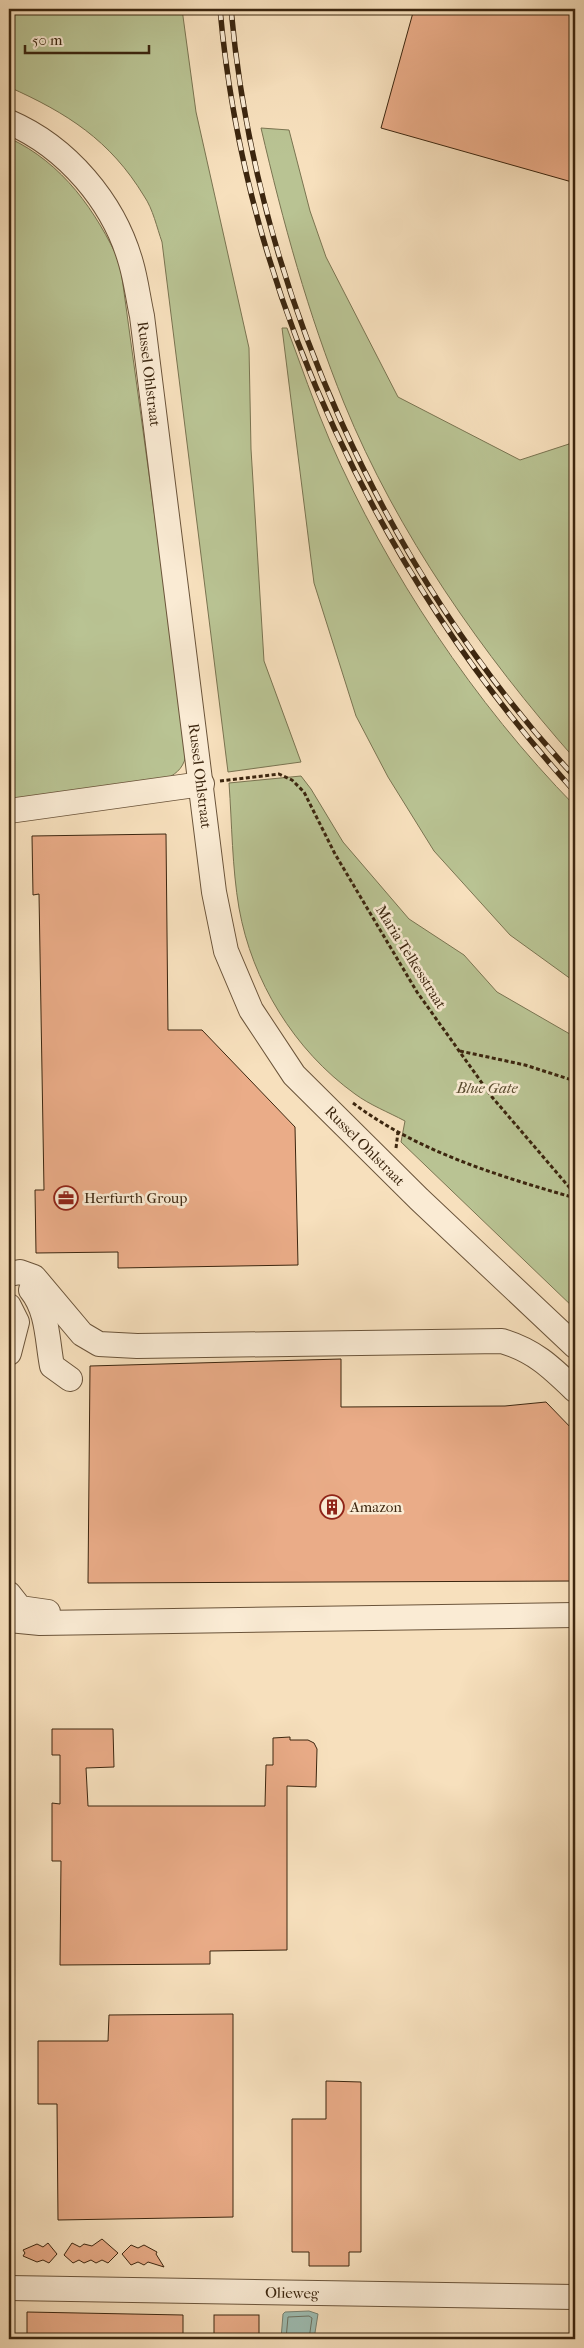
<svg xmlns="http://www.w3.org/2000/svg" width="584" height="2348" font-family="'IM FELL French Canon',serif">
	<rect width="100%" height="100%" fill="#f7e0bd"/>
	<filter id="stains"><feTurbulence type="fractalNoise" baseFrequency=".004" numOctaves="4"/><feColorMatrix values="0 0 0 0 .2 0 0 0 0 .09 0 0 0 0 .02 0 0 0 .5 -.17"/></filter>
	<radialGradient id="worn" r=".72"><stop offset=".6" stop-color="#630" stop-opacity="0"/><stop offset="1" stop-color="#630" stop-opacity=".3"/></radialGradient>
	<g fill="#b9c393" stroke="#7a7451">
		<path d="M9,9h173l14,103 53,236 2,101 13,212 37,101 -73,10 -66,-530c-5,-14 -9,-33 -18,-46 -34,-56 -77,-83 -135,-109z"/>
		<path d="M261,128l28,2 21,81 16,46 72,140 122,63 49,-16 6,-11v326c-92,-104 -178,-226 -231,-356 -36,-89 -61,-181 -83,-275z"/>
		<path d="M9,138c54,25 87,73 111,125l67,488c-3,16 -8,21 -21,28l-157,25z"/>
		<path d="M282,328h5c14,37 27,76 43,113 57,131 145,263 245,365v176l-65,-47 -76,-84 -46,-74 -32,-61 -42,-133z"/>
		<path d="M301,776l10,13 32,53 66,77 55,36 33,37 78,45v272l-174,-167 4,-21c-17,-9 -35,-16 -50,-27 -61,-44 -103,-113 -116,-186 -7,-41 -7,-84 -10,-125z"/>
	</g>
	<path fill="#9dbdb3" stroke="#768171" d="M309,2311l9,3 -4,25h-33l2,-25 2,-2z"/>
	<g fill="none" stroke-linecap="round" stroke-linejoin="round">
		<path stroke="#6c7261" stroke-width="1" d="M286,2339l2,-22 21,-1 3,2 -3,21"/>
	</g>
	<g fill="#eaac88" stroke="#3c260f">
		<path d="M414,9h161v163l-3,10 -191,-54z"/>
		<path d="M166,834l2,196h34l93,97 3,138 -180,3v-16l-82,1 -1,-63h9l-5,-296 -6,1 -1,-59z"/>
		<path d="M341,1359v48l164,-1 41,-4 29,30v149l-487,2 2,-217z"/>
		<path d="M52,1729h61l1,38 -28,1 2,38h177l1,-41h7v-27l17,-1v3h18l6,3 3,6 -1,38 -29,-1v164l-77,1v13l-150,1 1,-104h-9v-58l8,1v-49h-8z"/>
		<path d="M233,2014v203l-175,3 -1,-116h-19v-63h70l1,-26z"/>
		<path d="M326,2081l35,1v170h-12v14h-40v-14h-17v-133h34z"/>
		<path d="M102,2239l16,14 -10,10 -6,-3 -6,3 -5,-3 -7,3 -5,-3 -6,3 -9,-8 8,-12 8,4 4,-3 8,2z"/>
		<path d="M48,2243l9,11 -8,9 -6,-3 -6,2 -14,-6 2,-3 -2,-3 14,-6 6,3z"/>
		<path d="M131,2245l7,3 6,-3 13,7 -1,2 8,13 -16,-5 -4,3 -6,-3 -7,3 -9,-11z"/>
		<path d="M27,2312l156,3v24h-156z"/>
		<rect x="214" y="2315" width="45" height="24"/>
	</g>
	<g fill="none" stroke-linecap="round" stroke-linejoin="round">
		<g stroke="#6b543a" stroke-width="26">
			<g id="minor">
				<path d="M9,122c58,25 105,80 122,141 5,17 7,35 11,53l72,576 12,59 25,59 43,65 125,124 156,147"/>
				<path d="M9,811l193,-27"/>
				<path d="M9,1274l11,-2 14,5 48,57 17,10 38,2 365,-5c33,10 49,26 73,49"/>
				<path d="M31,1290c17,21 16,50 21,76l18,13"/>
				<path d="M9,1306l8,16 -8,31"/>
				<path d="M9,1594l11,14 28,4"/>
				<path d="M9,1620l31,3 535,-8"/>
				<path d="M9,2288l566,9"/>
			</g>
		</g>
		<g stroke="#3c260f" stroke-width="3" stroke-dasharray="4 2.5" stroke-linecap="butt">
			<path d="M220,781l59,-7 13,6 12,12 31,62 82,138 75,105 83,97"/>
			<path d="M460,1051l65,14 50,16"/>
			<path d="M353,1103c65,49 146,73 222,95"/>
			<path d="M396,1148l2,-16"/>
		</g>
		<use href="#minor" stroke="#faebd4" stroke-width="24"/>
		<g stroke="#3c260f" stroke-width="5.5">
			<g id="rail">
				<path d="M220,9c26,291 161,568 355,783"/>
				<path d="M231,9c25,279 153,563 344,768"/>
			</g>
		</g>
		<use href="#rail" stroke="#faebd4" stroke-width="4" stroke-dasharray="11" stroke-linecap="butt"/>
	</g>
	<defs>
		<g id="office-ring" transform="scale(1.25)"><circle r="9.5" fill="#faebd4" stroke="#8f2418" stroke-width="1.5"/><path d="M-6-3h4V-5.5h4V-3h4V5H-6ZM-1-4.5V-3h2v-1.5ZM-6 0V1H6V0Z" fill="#8f2418"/></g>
		<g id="building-ring" transform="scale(1.25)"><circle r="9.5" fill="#faebd4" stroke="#8f2418" stroke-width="1.5"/><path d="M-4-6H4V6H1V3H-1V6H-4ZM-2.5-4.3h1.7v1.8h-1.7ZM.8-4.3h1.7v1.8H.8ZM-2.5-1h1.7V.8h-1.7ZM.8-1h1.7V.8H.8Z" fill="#8f2418"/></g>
	</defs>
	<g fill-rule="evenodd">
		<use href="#office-ring" x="66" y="1198"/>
		<use href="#building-ring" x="332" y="1507"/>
	</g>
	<g text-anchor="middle" stroke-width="5" stroke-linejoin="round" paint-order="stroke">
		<g font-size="15" fill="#3c260f" stroke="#faebd4">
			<text transform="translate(149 374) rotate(83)" y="5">Russel Ohlstraat</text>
			<text transform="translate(200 776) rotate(83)" y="5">Russel Ohlstraat</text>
			<text transform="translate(411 957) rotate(58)" y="5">Maria Telkesstraat</text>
			<text transform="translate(365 1146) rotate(45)" y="5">Russel Ohlstraat</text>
			<text transform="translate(292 2293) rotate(1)" y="5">Olieweg</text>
		</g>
		<g font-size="15" font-style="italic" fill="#5b4d30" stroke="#faebd4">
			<text x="487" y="1093">Blue Gate</text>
		</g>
		<g font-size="15" fill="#3c260f" stroke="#faebd4" text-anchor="start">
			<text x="84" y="1203">Herfurth Group</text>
			<text x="350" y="1512">Amazon</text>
		</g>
	</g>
	<rect width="584" height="2348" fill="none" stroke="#f7e0bd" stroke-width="30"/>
	<rect x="10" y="10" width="564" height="2328" fill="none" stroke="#3c260f" stroke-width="2.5"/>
	<rect x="15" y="15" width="554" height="2318" fill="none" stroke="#3c260f"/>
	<path d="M25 45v8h124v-8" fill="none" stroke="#3c260f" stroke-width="2.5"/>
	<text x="32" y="45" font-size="15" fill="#3c260f" stroke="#faebd4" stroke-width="4" paint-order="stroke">50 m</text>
	<rect width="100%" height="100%" filter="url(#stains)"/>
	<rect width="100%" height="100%" fill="url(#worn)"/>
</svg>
